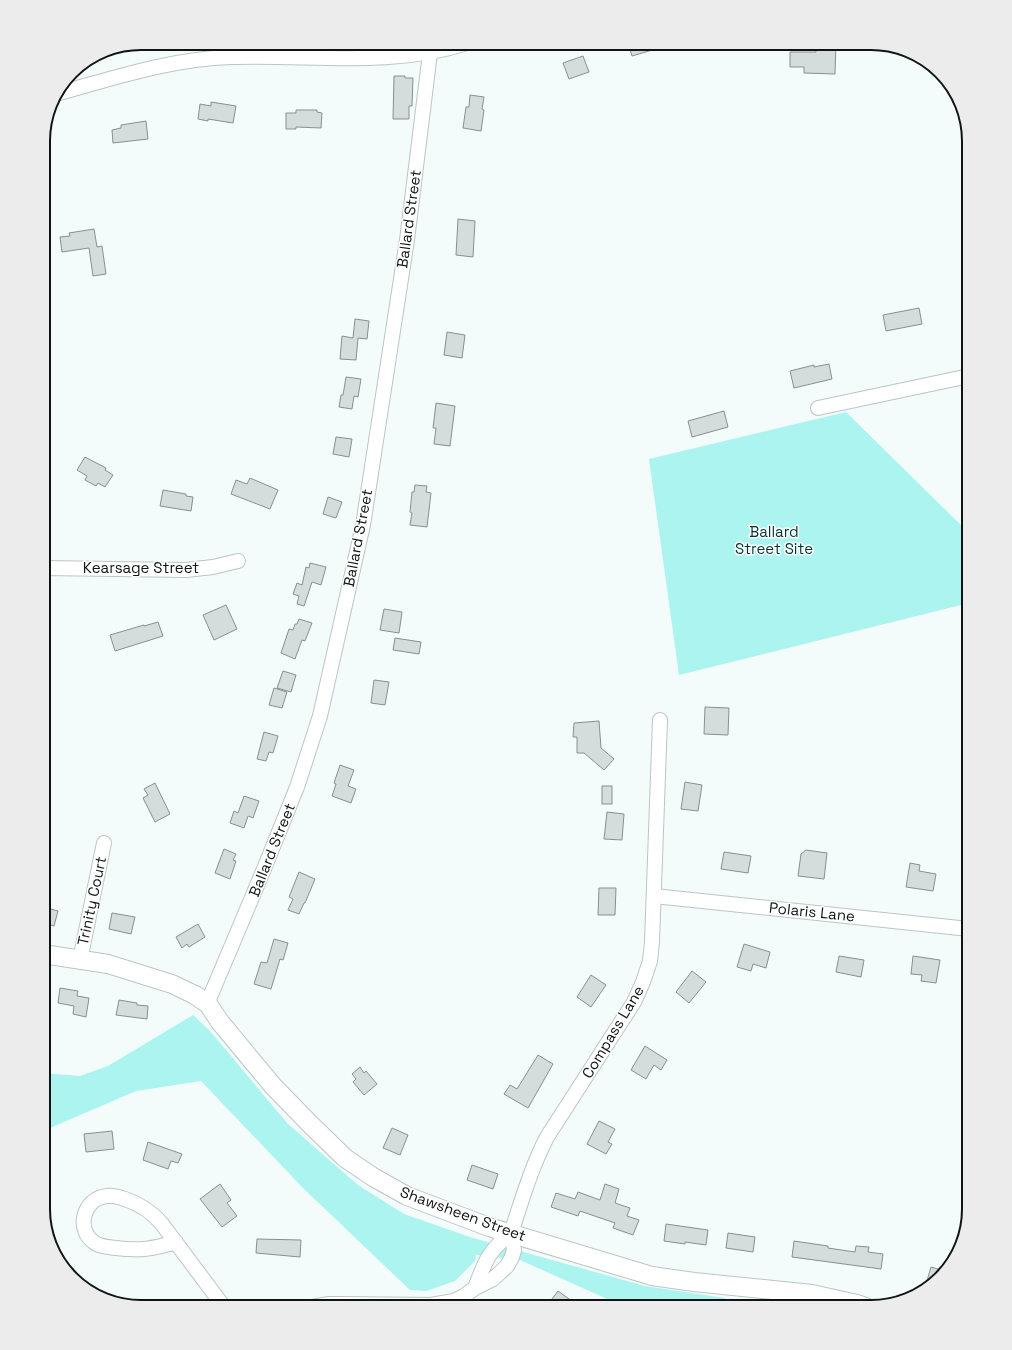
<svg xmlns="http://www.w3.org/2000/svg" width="1012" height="1350" font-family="'Space Grotesk',sans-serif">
	<rect width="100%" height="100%" fill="#f3fcfb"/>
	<g fill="#abf4ef">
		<path d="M846,412l123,121v70l-290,72 -30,-216z"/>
		<path d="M193,1015l18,17 77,92 70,61 46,29 66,23 175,49 80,12 -1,9h-99l-105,-47 -44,-5 -1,6 -20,20 -29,10 -16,-1 -107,-102 -102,-107 -65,10 -93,40v-58l37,3 28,-10z"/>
	</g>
	<g fill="#d4dddc" stroke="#88908f">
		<path d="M628,43h38v3l-34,10z"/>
		<path d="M816,43h20l-1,31 -31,-1v-6h-14v-15h26z"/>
		<path d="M583,56l6,16 -20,7 -6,-16z"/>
		<path d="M394,76h11v2h8l-1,28h-3v13h-16z"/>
		<path d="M470,95l14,2 -2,12 2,1 -3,21 -18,-3 3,-21h3z"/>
		<path d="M211,102l25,4 -3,17 -25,-4v2l-10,-2 2,-15 11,2z"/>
		<path d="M296,110h21v2l5,1 -1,15 -25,-1v2h-10v-16h10z"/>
		<path d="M146,121l2,18 -35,4 -1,-13 9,-2v-3z"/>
		<path d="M458,219l17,2 -2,36 -17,-2z"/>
		<path d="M94,229l3,18 5,-1 4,28 -13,2 -4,-28 -27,4 -2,-15 10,-1 -1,-3z"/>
		<path d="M919,308l3,16 -36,7 -3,-16z"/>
		<path d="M355,319l14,2 -2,18 -9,-1 -2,22 -16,-1 2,-23 11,2z"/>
		<path d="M447,332l18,3 -3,23 -18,-3z"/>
		<path d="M829,364l3,15 -38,9 -4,-17 24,-6v2z"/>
		<path d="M346,377l15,2 -3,18 -4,-1 -2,13 -13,-2 2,-12h2z"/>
		<path d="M436,403l19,3 -5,40 -16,-2 2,-16h-3z"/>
		<path d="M724,411l4,16 -36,10 -4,-16z"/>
		<path d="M336,437l16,2 -3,18 -16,-3z"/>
		<path d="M85,457l21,11 -1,2 8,5 -8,12 -7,-4 -2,3 -11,-6 2,-4 -10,-6z"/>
		<path d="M250,478l28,12 -8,19 -39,-15 5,-14 11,4z"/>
		<path d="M415,485l12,1 -1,6 5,1 -4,34 -17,-2 2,-12 -2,-1 2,-20h2z"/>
		<path d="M163,490l23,4v2l7,1 -2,14 -31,-5z"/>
		<path d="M328,497l14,5 -6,16 -13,-4z"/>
		<path d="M310,563l16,4 -5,18 -9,-3 -8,24 -7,-2 2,-8 -6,-2 4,-11 5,2 4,-18 3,1z"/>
		<path d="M226,605l11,24 -23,11 -11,-25z"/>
		<path d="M384,609l18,3 -3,21 -19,-3z"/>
		<path d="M299,619l13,4 -7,18 -3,-1 -7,19 -14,-6 8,-24 4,1 2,-6h2z"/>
		<path d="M158,622l5,14 -48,15 -5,-16 34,-10v1z"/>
		<path d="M395,638l26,4 -2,12 -26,-4z"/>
		<path d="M283,671l13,4 -5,17 -14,-4z"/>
		<path d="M374,680l15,2 -4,23 -14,-2z"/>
		<path d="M274,688l13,4 -5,16 -13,-3z"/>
		<path d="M705,707l24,1 -1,27 -24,-1z"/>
		<path d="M599,721l2,27 13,11 -10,11 -20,-17h-7v-16h-4l1,-14z"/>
		<path d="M264,732l14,4 -5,17 -4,-1 -3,9 -9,-2z"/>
		<path d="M340,765l14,5 -6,16 8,3 -5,14 -19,-7 4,-12 -2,-1z"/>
		<path d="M685,782l17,3 -4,26 -17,-2z"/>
		<path d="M155,783l15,31 -15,8 -12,-24 5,-3 -4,-6z"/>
		<rect x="602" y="786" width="10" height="18"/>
		<path d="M244,796l15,5 -6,17 -5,-2 -4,12 -14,-5 4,-12 4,2z"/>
		<path d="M607,812l17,2 -2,26 -18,-1z"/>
		<path d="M224,849l12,5 -3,6 3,1 -6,18 -15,-6z"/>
		<path d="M806,850l21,3 -3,26 -26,-3 3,-22z"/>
		<path d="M724,852l27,4 -3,17 -27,-4z"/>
		<path d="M910,863l10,2 -1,6 17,3 -3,17 -27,-4z"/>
		<path d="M299,872l16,7 -10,24h-1l-5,11 -11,-4 5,-11 -4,-2z"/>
		<path d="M599,888h17l-1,27h-17z"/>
		<path d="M43,907l15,4 -4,15 -11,-3z"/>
		<path d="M112,913l23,4 -4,17 -22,-5z"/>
		<path d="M198,924l7,13 -16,10 -2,-3 -5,4 -6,-11z"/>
		<path d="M274,939l14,4 -5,17 -3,-1 -9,30 -17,-5 7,-22 6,1z"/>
		<path d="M744,944l26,8 -4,16 -13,-4 -2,7 -14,-4z"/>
		<path d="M839,956l25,4 -3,17 -25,-5z"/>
		<path d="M913,956l27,4 -4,23 -15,-2 1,-6 -11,-1z"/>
		<path d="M692,971l14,11 -17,21 -13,-11z"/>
		<path d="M591,975l15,10 -15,22 -14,-10z"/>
		<path d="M60,988l18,3 -1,5 12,2 -3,19 -13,-3 1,-8 -16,-3z"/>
		<path d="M119,1000l18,3v2l11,1 -1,13 -31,-4z"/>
		<path d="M645,1046l22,14 -6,10 -7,-5 -8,14 -15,-9z"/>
		<path d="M538,1055l15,9 -25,44 -24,-14 6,-9 7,4z"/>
		<path d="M360,1067l4,6 2,-2 11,13 -13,11 -11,-13 3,-3 -4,-5z"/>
		<path d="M599,1121l16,8 -7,13 4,2 -6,10 -19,-10z"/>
		<path d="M392,1128l16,7 -8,20 -17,-7z"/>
		<path d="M112,1131l2,18 -28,3 -2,-18z"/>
		<path d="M148,1142l34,12 -4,9 -7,-2 -3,8 -25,-9z"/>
		<path d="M472,1165l26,9 -5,15 -26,-9z"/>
		<path d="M220,1184l11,16 -4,3 10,13 -15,11 -22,-28z"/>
		<path d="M605,1184l14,5 -4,14 15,5 -3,8 12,4 -6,15 -20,-7 2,-5 -35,-12 -2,5 -27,-9 5,-14 19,6 3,-7 22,8z"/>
		<path d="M666,1224l42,6 -2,15 -21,-3v2l-21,-3z"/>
		<path d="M728,1233l27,4 -2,15 -27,-4z"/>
		<path d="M257,1239l44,1 -1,17 -44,-4z"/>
		<path d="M794,1241l34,5v2l27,4 1,-6 13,1 -1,5 15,2 -2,15 -89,-12z"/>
		<path d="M931,1267l13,4 -20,20z"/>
		<path d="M558,1291l22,16h-34z"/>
	</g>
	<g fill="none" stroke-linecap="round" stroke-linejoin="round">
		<g stroke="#bdc5c4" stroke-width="16">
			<g id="minor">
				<path d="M314,57v-14"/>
				<path d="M56,94c58,-16 114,-35 175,-37 78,-3 160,11 236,-14"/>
				<path d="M818,408l151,-32"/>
				<path d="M43,568l143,2 27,-3 25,-6"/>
				<path d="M654,896l315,33"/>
				<path d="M80,960l24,-117"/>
				<path d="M207,1004l57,-135 33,-82 23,-71 43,-191 44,-285 23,-187"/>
				<path d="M511,1233c11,-33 20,-65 36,-96l87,-135 9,-20 7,-21 2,-19 8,-222"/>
				<path d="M176,1242c-23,7 -36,9 -60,6 -7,-1 -15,-1 -21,-5 -20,-13 -12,-45 12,-47 6,-1 12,1 18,3 15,5 27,13 37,25l62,83"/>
				<path d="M475,1288c10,-26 13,-37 36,-55"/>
				<path d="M312,1307l17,-3h12l90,1 23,-4 10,-5 11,-8 18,-9 14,-13 5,-9 2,-7 -3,-17"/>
			</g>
		</g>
		<g stroke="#bdc5c4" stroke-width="20">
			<path id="major" d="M43,954l65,10 64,20 23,11 13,9 12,18 53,64 37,38 35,34 28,19 34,19 82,31 163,49 42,6 118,12 45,10 9,3"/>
		</g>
		<use href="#minor" stroke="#fff" stroke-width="14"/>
		<use href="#major" stroke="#fff" stroke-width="18"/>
	</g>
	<g text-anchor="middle" stroke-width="3" stroke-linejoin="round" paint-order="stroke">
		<g font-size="15" fill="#111414" stroke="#fff">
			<text transform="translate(409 219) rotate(-82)" y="5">Ballard Street</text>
			<text transform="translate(358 538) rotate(-79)" y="5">Ballard Street</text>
			<text x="141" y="573">Kearsage Street</text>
			<text transform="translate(272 850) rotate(-68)" y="5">Ballard Street</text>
			<text transform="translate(92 901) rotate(-78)" y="5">Trinity Court</text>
			<text transform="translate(812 912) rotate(6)" y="5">Polaris Lane</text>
			<text transform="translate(613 1032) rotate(-59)" y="5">Compass Lane</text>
			<text transform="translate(463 1214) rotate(20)" y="5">Shawsheen Street</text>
		</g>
		<g font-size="15" fill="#003533" stroke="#fff">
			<text x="774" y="537">Ballard<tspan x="774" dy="17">Street Site</tspan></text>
		</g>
	</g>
	<path d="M0 0H1012V1350H0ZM141 50H871A91 91 0 0 1 962 141V1209A91 91 0 0 1 871 1300H141A91 91 0 0 1 50 1209V141A91 91 0 0 1 141 50Z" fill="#ececec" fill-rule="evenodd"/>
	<path fill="none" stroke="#111414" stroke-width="2" d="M141 50H871A91 91 0 0 1 962 141V1209A91 91 0 0 1 871 1300H141A91 91 0 0 1 50 1209V141A91 91 0 0 1 141 50Z"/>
</svg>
